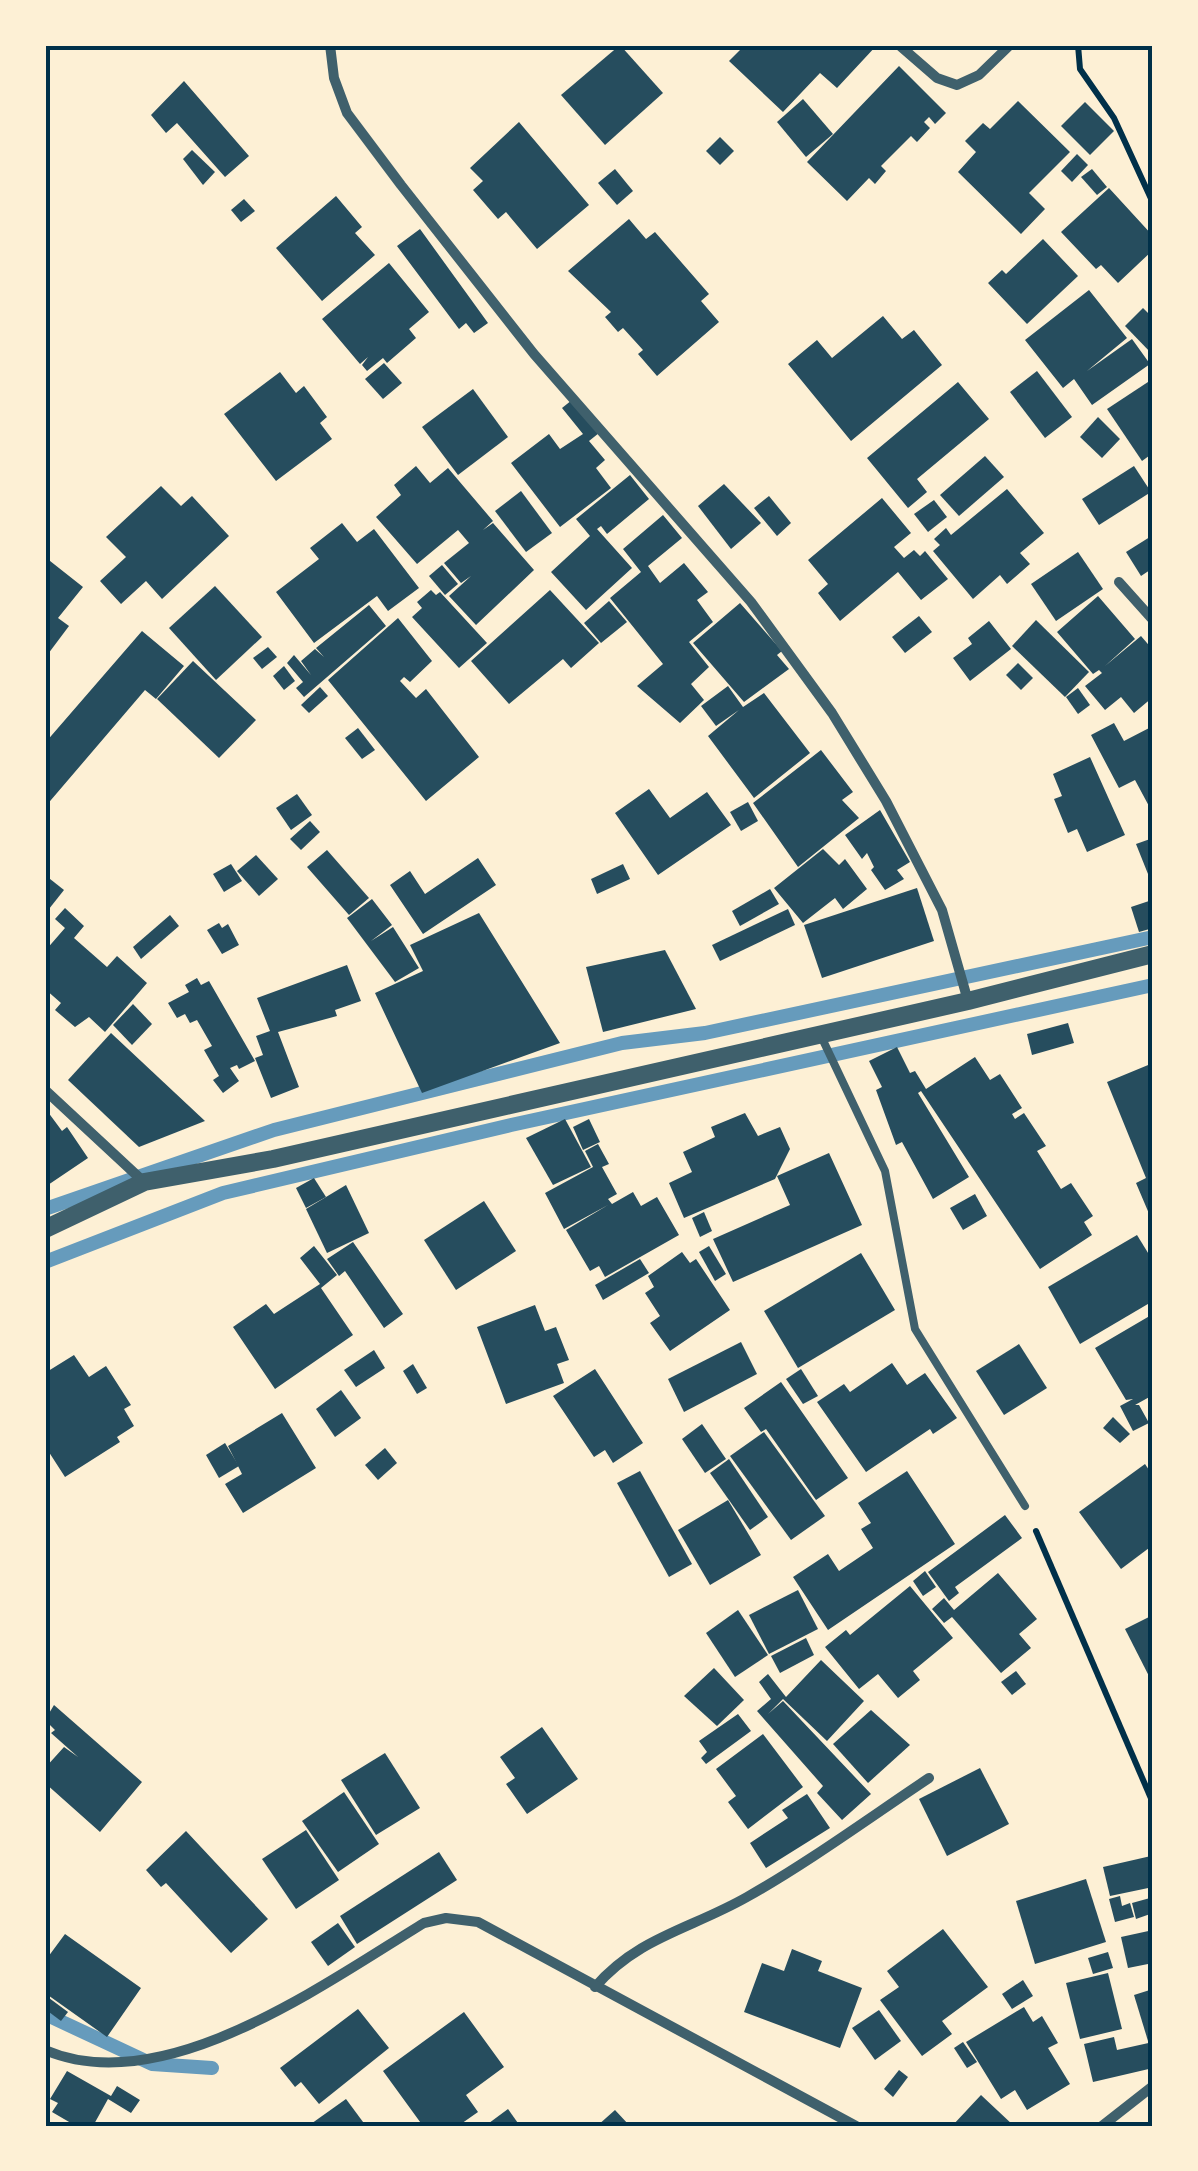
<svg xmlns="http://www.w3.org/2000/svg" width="1198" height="2171" font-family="'Asap Condensed',sans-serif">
	<rect width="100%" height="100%" fill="#fdf0d5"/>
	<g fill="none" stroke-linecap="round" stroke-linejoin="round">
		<g stroke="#669bbc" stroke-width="14">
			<path d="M45,1209l229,-79 348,-87 83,-10 448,-96"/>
			<path d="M45,1262l178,-69 288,-68 642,-140"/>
			<path d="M45,2014l107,50 60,4"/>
		</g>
	</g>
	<g fill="#264d5e">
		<path d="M620,45l43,48 -58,52 -44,-50z"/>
		<path d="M745,45h132l-40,43 -17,-15 -37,39 -54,-51z"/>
		<path d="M899,66l47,47 -11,11 -6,-7 -5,5 6,6 -13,14 -6,-6 -30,30 5,5 -11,13 -6,-6 -22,23 -40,-39z"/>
		<path d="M184,81l65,75 -24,21 -48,-54 -11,10 -15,-18z"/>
		<path d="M803,99l30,35 -27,23 -29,-35z"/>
		<path d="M1018,101l52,51 -41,41 16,16 -24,25 -63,-62 18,-20 -11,-11 18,-18 7,6z"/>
		<path d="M1085,102l29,29 -24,24 -29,-29z"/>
		<path d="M519,122l70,83 -52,44 -31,-37 -8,7 -25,-29 10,-9 -13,-13z"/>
		<path d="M720,137l14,14 -14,14 -14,-14z"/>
		<path d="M192,150l23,22 -12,13 -20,-26z"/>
		<path d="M1077,154l11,11 -16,17 -11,-11z"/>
		<path d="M615,169l18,22 -16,14 -19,-22z"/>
		<path d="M1092,169l15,18 -10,8 -16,-18z"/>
		<path d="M1109,188l44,48v14l-35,33 -17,-18 -5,4 -35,-37z"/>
		<path d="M336,196l26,31 -7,6 20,22 -53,46 -46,-53z"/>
		<path d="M244,199l11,12 -14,11 -10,-12z"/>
		<path d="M629,219l17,20 9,-7 54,62 -8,7 18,21 -62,54 -19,-22 5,-4 -20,-22 -5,4 -13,-15 6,-5 -43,-41z"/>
		<path d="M420,229l68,94 -14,10 -8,-10 -7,6 -62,-83z"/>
		<path d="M1043,239l35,37 -51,48 -39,-41 14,-13 4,4z"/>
		<path d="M389,263l40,49 -20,17 7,9 -29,25 -4,-5 -16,13 -5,-6 6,-8 -8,7 -38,-45z"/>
		<path d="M1089,290l38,48 -40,33 45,-32 18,25 -58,41 -18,-26 -11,9 -38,-48z"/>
		<path d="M1143,308l10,10v37l-28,-29z"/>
		<path d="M883,316l19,23 12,-9 28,35 -91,76 -63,-77 29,-24 15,18z"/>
		<path d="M384,363l18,20 -19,16 -18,-20z"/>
		<path d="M1037,371l35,46 -27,21 -35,-46z"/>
		<path d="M280,372l16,21 8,-7 23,31 -7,6 12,16 -56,42 -52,-67z"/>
		<path d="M958,382l31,37 -72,60 10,13 -19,16 -41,-50z"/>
		<path d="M1148,382l5,8v63l-11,8 -35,-52z"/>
		<path d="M473,389l35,48 -50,38 -36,-48z"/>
		<path d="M572,400l27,33 -10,8 16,19 -9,8 15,20 -51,39 -49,-64 38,-29 11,15 23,-15 -21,-26z"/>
		<path d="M1098,417l22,22 -18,19 -22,-21z"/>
		<path d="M985,456l19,21 -45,39 -19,-21z"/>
		<path d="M416,466l14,17 18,-15 45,53 -10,9 10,-7 41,47 -58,55 -27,-29 22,-20 -10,7 -17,-20 25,-20 -11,-13 -41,34 -41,-47 25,-22 -7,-10z"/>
		<path d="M1134,466l17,26 -52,33 -17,-26z"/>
		<path d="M630,475l19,24 -42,35 -6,-8 -4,3 35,39 -46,42 -35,-38 39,-36 -14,-17z"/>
		<path d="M724,484l37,39 -30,26 -33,-43z"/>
		<path d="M161,486l20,20 11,-10 37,40 -67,63 -16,-18 -25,23 -21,-23 26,-24 -20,-20z"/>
		<path d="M1007,489l37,44 -24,20 10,11 -23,20 -7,-9 -27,24 -40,-48 7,-6 -6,-6 12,-11 5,7z"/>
		<path d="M521,491l31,42 -26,19 -31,-41z"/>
		<path d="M769,496l22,27 -14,13 -23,-28z"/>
		<path d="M882,498l29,35 -17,14 10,11 10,-8 6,6 5,-5 23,28 -27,21 -23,-28 -58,49 -22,-28 10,-9 -20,-24z"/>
		<path d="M934,500l13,17 -19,15 -14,-18z"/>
		<path d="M663,515l19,23 -34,28 12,17 24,-20 24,29 -11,8 16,22 -24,20 20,25 -18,17 13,16 -24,23 -43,-37 26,-22 -53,-66 31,-26 -18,-23z"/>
		<path d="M342,523l15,19 17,-13 45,59 -31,23 -11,-15 -63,47 -38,-51 43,-33 -9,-11z"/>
		<path d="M1153,535v33l-12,8 -15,-24z"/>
		<path d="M1078,552l25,37 -47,32 -25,-37z"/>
		<path d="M45,557l38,30 -25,31 11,8 -24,32z"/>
		<path d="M442,565l16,19 -13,11 -16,-19z"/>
		<path d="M215,586l47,51 -46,43 -47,-52z"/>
		<path d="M431,590l5,5 4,-3 47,51 -28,25 -47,-51 10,-9 -5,-6z"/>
		<path d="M550,590l49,53 -28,25 -8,-9 -54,45 -38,-43z"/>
		<path d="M1098,596l37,43 -30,27 36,-30 12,14v47l-19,16 -13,-16 -16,13 -20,-24 17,-13 -3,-3 -6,4 -36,-42z"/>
		<path d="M609,601l18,21 -26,21 -17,-20z"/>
		<path d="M740,603l42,48 -5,4 12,14 -45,33 -51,-59z"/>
		<path d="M369,605l17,21 -82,71 -8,-9 7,-6 -16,-19 7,-8 17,20 -10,-14 14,-12 9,8 -8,-9z"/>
		<path d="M919,616l13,16 -27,21 -13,-16z"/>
		<path d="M398,618l34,43 -22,21 -6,-5 -4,4 16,17 10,-9 53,68 -53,44 -98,-121z"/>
		<path d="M1036,620l53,52 -24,25 -53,-51z"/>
		<path d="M989,621l22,28 -41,32 -17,-23 19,-14 -4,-6z"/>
		<path d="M142,631l42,35 -28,33 -11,-9 -100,117v-64z"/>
		<path d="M268,647l9,10 -15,12 -9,-11z"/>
		<path d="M193,661l63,59 -37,38 -62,-59z"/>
		<path d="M1018,663l15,15 -12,12 -15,-15z"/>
		<path d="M284,666l11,15 -11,9 -11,-14z"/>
		<path d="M728,686l15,21 21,-14 46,60 -56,45 -46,-62 31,-26 -23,16 -15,-20z"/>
		<path d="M320,687l8,9 -19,17 -8,-8z"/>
		<path d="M1078,688l12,17 -12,9 -12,-17z"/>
		<path d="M1114,723l10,18 29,-15 -3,82 -15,-28 -16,8 -28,-53z"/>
		<path d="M358,728l17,22 -13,9 -17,-21z"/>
		<path d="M821,750l32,42 -11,8 17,18 -61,49 -45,-64z"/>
		<path d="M1090,757l35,78 -38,17 -10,-23 -9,4 -14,-34 8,-3 -9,-22z"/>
		<path d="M649,789l21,29 37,-26 24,33 -73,50 -43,-62z"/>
		<path d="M297,794l15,21 -21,15 -15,-22z"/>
		<path d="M748,802l10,19 -17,10 -11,-19z"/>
		<path d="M880,810l30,52 -13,8 7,9 -19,11 -14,-20 3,-3 -7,-14 -5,6 -17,-24z"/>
		<path d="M310,821l10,11 -19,18 -11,-11z"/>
		<path d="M1153,838v46h-1l-16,-40z"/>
		<path d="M823,849l16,16 6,-6 22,30 -24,20 -8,-11 -32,25 -29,-35z"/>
		<path d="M327,850l42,48 -20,17 -42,-48z"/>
		<path d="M256,855l22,24 -19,17 -22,-25z"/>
		<path d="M478,858l18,27 -73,49 -33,-49 20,-14 15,23z"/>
		<path d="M231,864l11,17 -18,11 -11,-18z"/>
		<path d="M623,864l7,15 -33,15 -6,-15z"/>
		<path d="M45,875l19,15 -19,24z"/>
		<path d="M917,888l17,53 -112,37 -18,-53z"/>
		<path d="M770,889l9,15 -39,22 -8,-15z"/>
		<path d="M372,899l20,26 -21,16 22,-14 26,41 -24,14 -48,-64z"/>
		<path d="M1152,900l1,28 -14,4 -8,-25z"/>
		<path d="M65,908l19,18 -10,12 33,29 10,-11 30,27 -42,49 -16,-15 -14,10 -20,-17 6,-7 -16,-14v-38l20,-23 -10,-9z"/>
		<path d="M788,909l7,16 -75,36 -8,-16z"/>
		<path d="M479,913l81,130 -138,50 -47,-100 48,-22 -13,-26z"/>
		<path d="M170,915l9,11 -38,33 -8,-12z"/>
		<path d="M219,923l3,5 6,-4 11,21 -17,9 -15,-24z"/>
		<path d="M665,950l31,59 -93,23 -17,-65z"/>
		<path d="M347,965l14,36 -26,9 2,6 -59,16 21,55 -28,11 -16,-40 8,-3 -7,-19 14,-5 -13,-33z"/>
		<path d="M197,978l4,7 8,-4 46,80 -16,8 -2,-4 -7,3 9,13 -16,12 -10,-13 6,-4 -15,-26 8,-4 -15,-26 -7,3 -5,-9 -8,4 -9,-15 21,-11 -4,-7z"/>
		<path d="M133,1004l19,20 -20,21 -19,-20z"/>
		<path d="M1068,1023l6,20 -42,12 -5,-21z"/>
		<path d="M111,1033l94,88 -66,26 -71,-67z"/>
		<path d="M897,1047l13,26 5,-2 11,18 49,-32 15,23 10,-6 22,34 -10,6 3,5 9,-6 22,33 -9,5 24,38 10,-6 22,33 -9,6 8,13 -52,34 -119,-178 -3,2 51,84 -36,22 -31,-57 -6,3 -20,-55 6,-3 -13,-26z"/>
		<path d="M1153,1063v160l-17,-40 10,-5 -39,-96z"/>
		<path d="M45,1108l17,23 5,-4 21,31 -43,29z"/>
		<path d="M745,1113l13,23 22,-9 10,22 -15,30 -91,39 -15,-35 23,-11 -9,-20 32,-15 -4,-10z"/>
		<path d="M565,1119l26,48 -38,18 -27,-47z"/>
		<path d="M589,1119l11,23 -17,8 -10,-23z"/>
		<path d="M598,1144l11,20 -7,3 15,27 -9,5 4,5 21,-12 8,14 16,-9 22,38 -74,42 -6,-11 -9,5 -24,-41 42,-25 -44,24 -19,-36 48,-26 -8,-16z"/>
		<path d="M829,1153l33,72 -129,57 -20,-43 77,-34 -13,-29z"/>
		<path d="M314,1178l12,19 -20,11 -10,-20z"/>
		<path d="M346,1185l23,48 -42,20 -21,-44z"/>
		<path d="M975,1194l12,22 -24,14 -13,-22z"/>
		<path d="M484,1201l32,50 -60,39 -32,-50z"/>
		<path d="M704,1212l8,19 -12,6 -8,-19z"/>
		<path d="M1137,1235l16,26v40l-73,43 -32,-57z"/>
		<path d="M353,1242l50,72 -19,14 -39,-57 -6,5 -12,-17z"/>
		<path d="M314,1246l23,29 -16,13 32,47 -78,54 -42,-62 33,-23 8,10 46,-30 -20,-26z"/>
		<path d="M709,1246l17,28 -11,7 -16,-29z"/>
		<path d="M682,1252l8,11 6,-4 34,51 -60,41 -20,-28 10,-7 -15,-23 9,-6 -6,-11z"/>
		<path d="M861,1253l34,57 -97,58 -34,-57z"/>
		<path d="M640,1259l9,14 -46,27 -8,-15z"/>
		<path d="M535,1305l10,26 11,-4 13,33 -12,4 7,19 -58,21 -29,-77z"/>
		<path d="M1153,1314v81l-18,10h4l10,18 -16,8 -13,-25 13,-7 -7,1 -31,-52z"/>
		<path d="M741,1342l16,32 -73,38 -16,-33z"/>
		<path d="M1019,1344l28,44 -43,27 -28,-44z"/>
		<path d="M374,1350l11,18 -29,19 -12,-17z"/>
		<path d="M74,1355l15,22 17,-11 25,39 -7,4 10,17 -17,11 3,5 -55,35 -20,-31v-73z"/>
		<path d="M892,1363l15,22 18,-12 32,45 -24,16 -3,-5 -64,43 -49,-70 27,-18 6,8z"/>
		<path d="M413,1364l14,24 -10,6 -14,-23z"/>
		<path d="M595,1369l48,74 -30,20 -8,-13 -11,7 -41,-61z"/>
		<path d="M801,1369l17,27 -15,8 -17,-25z"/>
		<path d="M781,1382l67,96 -32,22 -50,-71 -5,3 -17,-24z"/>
		<path d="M341,1390l20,28 -26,19 -19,-28z"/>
		<path d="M282,1413l34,55 -73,45 -18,-29 17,-10 -14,-28z"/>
		<path d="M1113,1417l17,17 -10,9 -17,-15z"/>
		<path d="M702,1424l24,35 -21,14 -23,-34z"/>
		<path d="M764,1432l61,84 -34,24 -61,-84z"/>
		<path d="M225,1443l14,23 -20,12 -13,-23z"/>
		<path d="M385,1448l12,15 -19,17 -13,-15z"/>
		<path d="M729,1459l39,58 -18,13 -40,-57z"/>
		<path d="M1145,1464l8,12v69l-32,24 -42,-57z"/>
		<path d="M640,1471l52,93 -23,13 -52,-94z"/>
		<path d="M907,1471l48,73 -127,86 -35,-53 35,-23 11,17 34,-23 -12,-19 10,-6 -13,-20z"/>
		<path d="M728,1500l33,55 -51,30 -32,-55z"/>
		<path d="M1005,1515l17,23 -67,49 4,6 -10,8 -21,-29z"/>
		<path d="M925,1571l11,16 -13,9 -10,-15z"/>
		<path d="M998,1573l39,46 -18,15 12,14 -30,25 -49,-56 -8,6 -12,-14 12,-11 10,12z"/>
		<path d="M910,1586l43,52 -40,33 7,9 -22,18 -20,-24 -19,15 -34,-42 21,-17 4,5z"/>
		<path d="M798,1590l20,39 -49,25 -20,-39z"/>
		<path d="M738,1610l30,45 -33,22 -29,-44z"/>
		<path d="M1153,1615v69l-28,-55z"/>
		<path d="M806,1638l8,17 -34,18 -9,-17z"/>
		<path d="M821,1660l43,41 -37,40 -44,-42 -15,15 15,-13 88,93 -29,26 -25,-27 6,-7 -66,-75 14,-12 -12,-17 9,-8 18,23z"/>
		<path d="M714,1668l30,32 -27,26 -33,-30z"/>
		<path d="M1016,1671l10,13 -14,11 -11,-13z"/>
		<path d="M54,1705l88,77 -42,50 -55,-49v-15l19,-21 14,10 -27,-24 4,-3 -10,-10z"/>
		<path d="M871,1710l39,35 -42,38 -35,-39z"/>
		<path d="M738,1714l13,17 -45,33 -5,-6 6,-6 -8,-11z"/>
		<path d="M542,1727l36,52 -51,35 -21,-30 9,-6 -15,-21z"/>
		<path d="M763,1734l40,53 -55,42 -20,-27 8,-6 -20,-27z"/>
		<path d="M385,1753l35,55 -44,27 -35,-55z"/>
		<path d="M980,1768l29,56 -62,32 -28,-57z"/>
		<path d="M344,1792l35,52 -41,28 -36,-51z"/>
		<path d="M807,1794l23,34 -64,40 -16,-25 38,-25 -6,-8z"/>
		<path d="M306,1830l33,50 -43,29 -34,-50z"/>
		<path d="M186,1831l82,88 -37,34 -65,-70 -5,4 -15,-17z"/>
		<path d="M439,1852l18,28 -100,64 -17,-28z"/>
		<path d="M1151,1856l2,31 -43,9 -7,-29z"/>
		<path d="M1086,1879l20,63 -71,22 -19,-63z"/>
		<path d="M1120,1896l2,10 8,-3 4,14 -19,5 -6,-23z"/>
		<path d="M1150,1898l3,15 -17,6 -4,-16z"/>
		<path d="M338,1923l17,24 -27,19 -17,-24z"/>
		<path d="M943,1929l45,58 -46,34 10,13 -30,22 -42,-56 19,-13 -12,-16z"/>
		<path d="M1153,1930v33l-25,5 -7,-31z"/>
		<path d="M65,1934l76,54 -34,49 -62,-44v-40l3,4z"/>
		<path d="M792,1949l30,12 -4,10 44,17 -22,60 -96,-36 18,-49 22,8z"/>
		<path d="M1108,1952l5,16 -20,6 -5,-16z"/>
		<path d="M1108,1973l14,56 -42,10 -14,-56z"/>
		<path d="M1023,1980l10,16 -21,13 -10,-15z"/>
		<path d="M1153,1989v51l-5,1 -14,-46z"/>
		<path d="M45,1995l23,17 -7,9 -16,-12z"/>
		<path d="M1024,2007l9,15 9,-6 16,27 -10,5 22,36 -43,26 -12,-20 -14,9 -35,-57z"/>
		<path d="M358,2009l31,39 -70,56 -18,-22 -6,5 -15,-19z"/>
		<path d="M879,2010l22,31 -26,19 -23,-32z"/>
		<path d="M464,2012l40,55 -38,28 12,17 -20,14h-35l-40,-55z"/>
		<path d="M1114,2037l3,13 36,-8v26l-60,14 -9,-38z"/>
		<path d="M963,2042l14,20 -10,6 -13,-20z"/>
		<path d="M899,2070l9,7 -15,20 -9,-8z"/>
		<path d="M67,2071l44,25 6,-10 23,14 -9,13 -23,-14 -15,27h-17l-24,-14 6,-9 -8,-4z"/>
		<path d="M981,2095l33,31h-62z"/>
		<path d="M346,2099l20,27h-58z"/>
		<path d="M508,2109l12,17h-35z"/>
		<path d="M615,2110l14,15 4,-3 4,4h-40z"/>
	</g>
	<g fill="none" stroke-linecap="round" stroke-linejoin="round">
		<g stroke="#003049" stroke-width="6">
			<path d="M1078,45l2,24 34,49 39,85"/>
			<path d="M1036,1531l117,272"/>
		</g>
		<path stroke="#3f606c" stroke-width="8" d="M820,1034l65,137 30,158 110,177"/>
		<g stroke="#3f606c" stroke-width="10">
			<path d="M330,45l4,33 13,35 54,72 133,169 217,248 81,111 54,88 56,109 26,91"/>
			<path d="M899,45l38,33 20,7 22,-10 31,-30"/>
			<path d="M1119,582l34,38"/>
			<path d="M45,1090l99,92"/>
			<path d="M595,1987c43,-50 96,-58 152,-90 62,-35 122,-79 182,-119"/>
			<path d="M45,2050c118,51 279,-66 379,-127l22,-5 32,4 378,204"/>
			<path d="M1102,2126l51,-40"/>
		</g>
		<path stroke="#3f606c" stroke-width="18" d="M45,1229l99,-47 129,-23 695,-158 185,-47"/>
	</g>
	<rect width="1198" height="2171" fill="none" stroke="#fdf0d5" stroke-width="95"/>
	<rect x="48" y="48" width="1102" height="2076" fill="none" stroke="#003049" stroke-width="4"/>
</svg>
